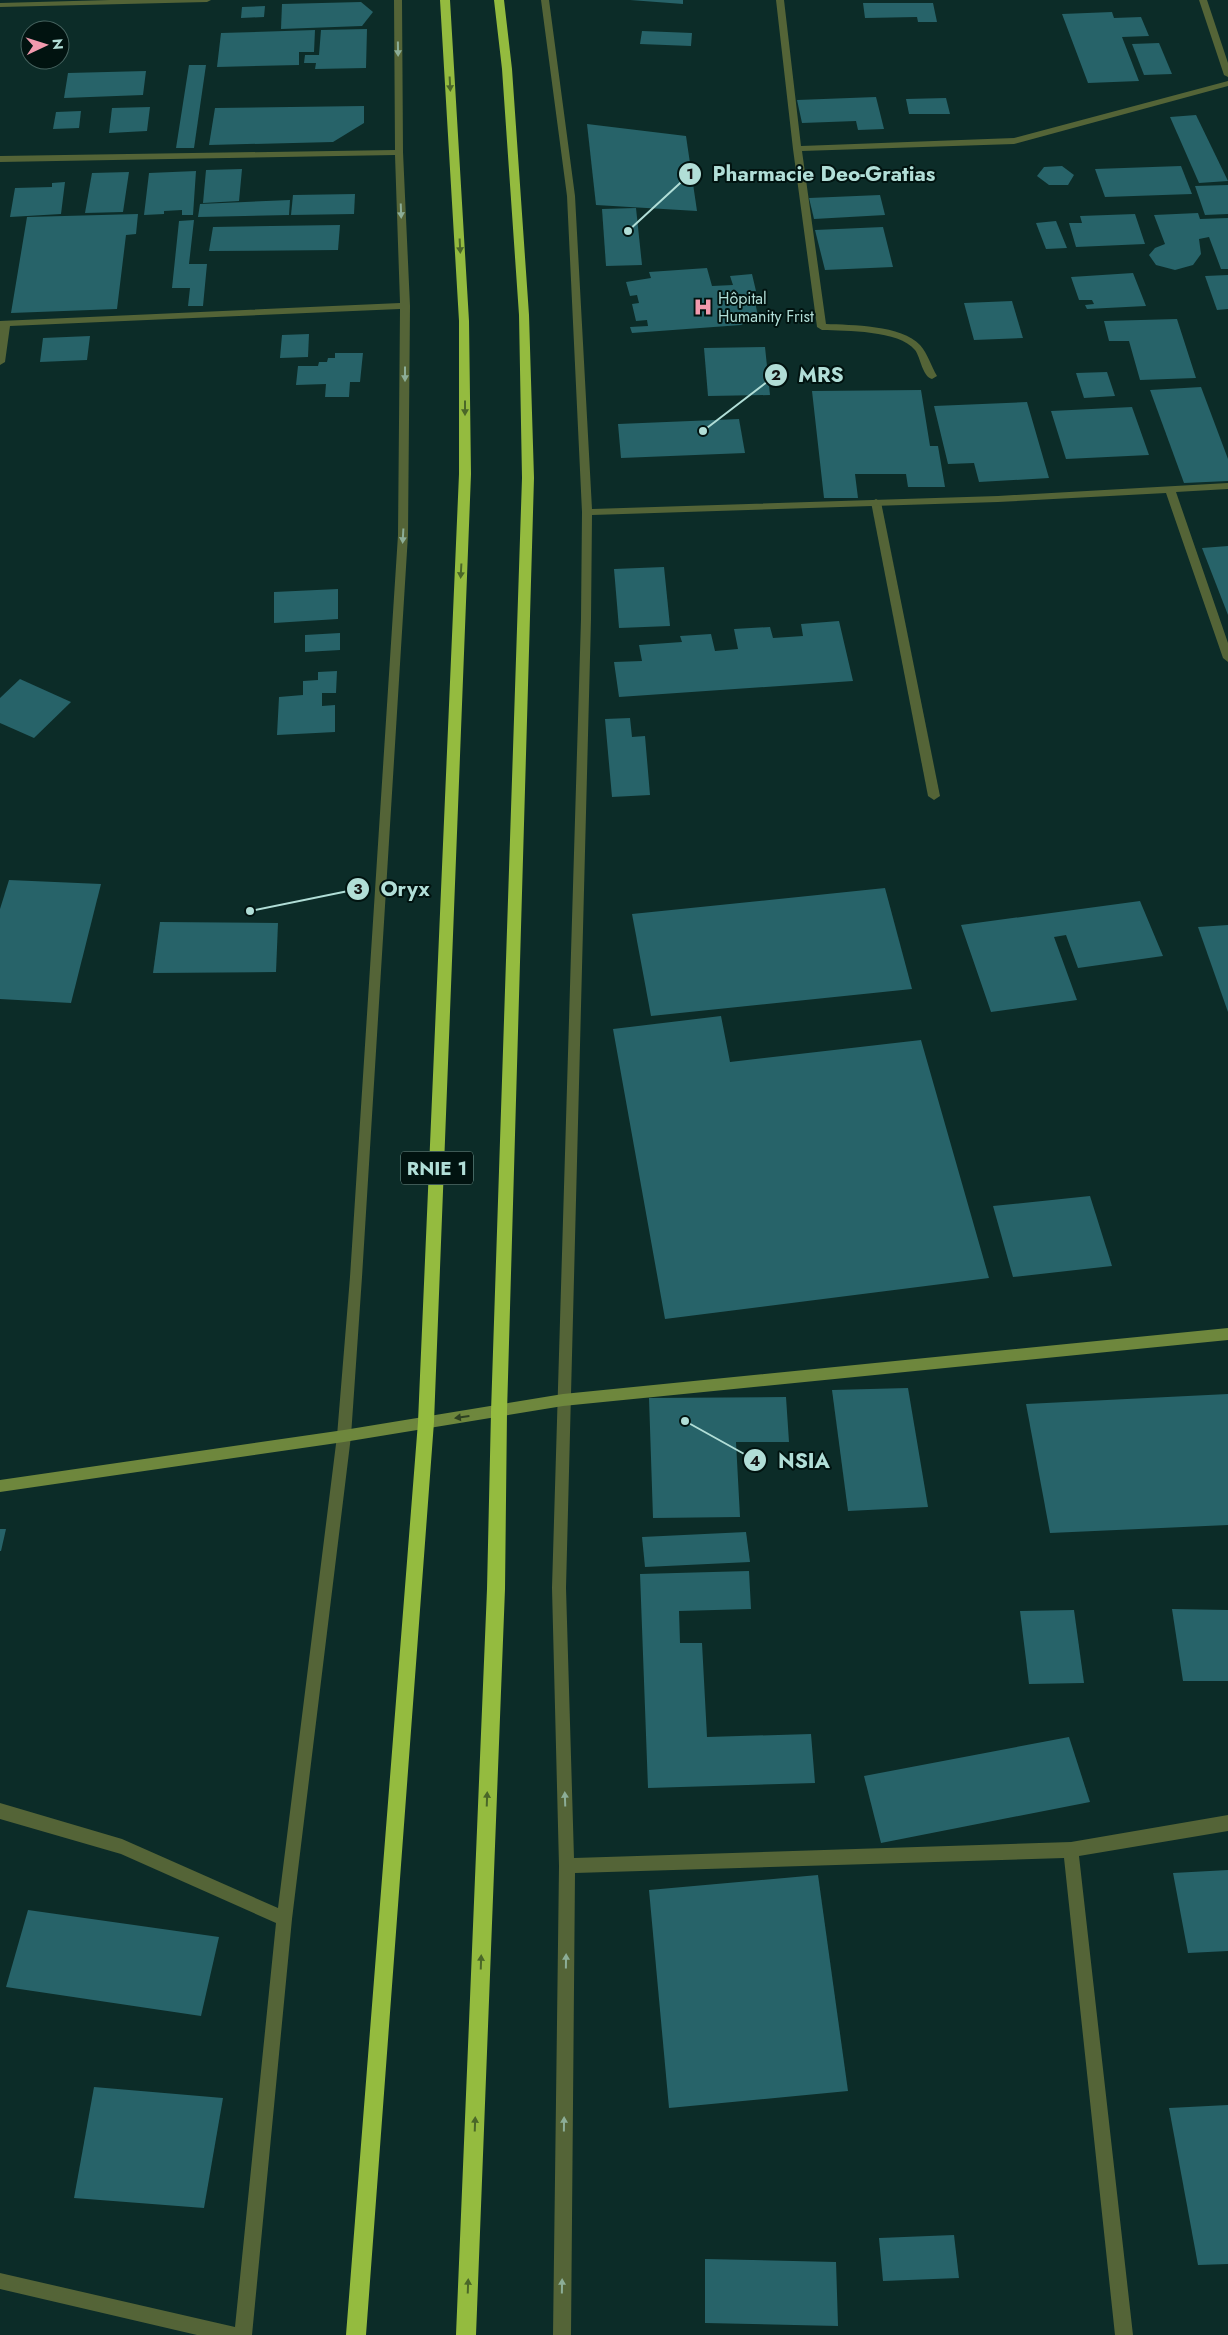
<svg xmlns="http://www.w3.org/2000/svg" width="1228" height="2335" font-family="Jost,sans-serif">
	<rect width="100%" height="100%" fill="#0c2c28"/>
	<g fill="#276369">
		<path d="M630,0h53v4z"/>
		<path d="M361,2l12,10 -11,14 -81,3 1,-25z"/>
		<path d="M863,3h70l4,19h-19l-1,-5 -52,1z"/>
		<path d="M265,6l-1,11 -23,1 1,-11z"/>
		<path d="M1112,12l2,6 27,-1 8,19 -27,1 17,44 -51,2 -26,-69z"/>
		<path d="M367,29l-1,39 -51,1 1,-6h-12l1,-8h14l2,-25z"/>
		<path d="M315,30l-1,22h-15v13l-82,2 4,-34z"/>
		<path d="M642,31l50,2 -1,13 -51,-2z"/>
		<path d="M1159,43l13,31 -28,1 -12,-31z"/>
		<path d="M189,65h17l-12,83h-18z"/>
		<path d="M146,71l-3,24 -79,3 4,-25z"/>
		<path d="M876,97l8,32 -26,1 -2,-9 -54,2 -5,-23z"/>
		<path d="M946,98l4,16h-41l-3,-15z"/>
		<path d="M364,106v17l-31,19 -124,3 6,-37z"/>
		<path d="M150,107l-3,24 -38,2 3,-25z"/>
		<path d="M81,111l-2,17 -26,1 3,-17z"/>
		<path d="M1196,115l32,66 -29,2 -29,-66z"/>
		<path d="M587,124l99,12 11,75 -101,-6z"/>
		<path d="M1062,166l12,9 -6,10h-19l-12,-9 7,-9z"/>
		<path d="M1181,166l11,28 -87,3 -10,-28z"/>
		<path d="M242,169l-3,32 -36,2 3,-33z"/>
		<path d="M196,171l-3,44h-11v-5l-18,1v3l-20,1 5,-42z"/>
		<path d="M129,172l-6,40 -38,1 7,-40z"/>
		<path d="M65,182l-4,32 -51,3 5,-29 37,-1v-4z"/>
		<path d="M1228,185v29l-23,1 -10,-29z"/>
		<path d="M355,194l-1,20 -63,1 2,-20z"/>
		<path d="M880,195l5,20 -71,4 -5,-21z"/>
		<path d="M290,200l-1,15 -91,2 2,-13z"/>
		<path d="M636,208l6,57 -36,1 -4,-57z"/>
		<path d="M1198,213l2,6 28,-1v51h-7l-12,-32 -10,2 2,15 -8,11 -18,5 -19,-5 -7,-10 6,-7 10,-4 -11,-29z"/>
		<path d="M138,214l-2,20 -10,1 -9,74 -106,4 16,-96z"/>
		<path d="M1135,214l10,30 -69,3 -7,-24h13l-2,-7z"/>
		<path d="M194,220l-5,44h18l-4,42h-15l2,-18h-18l7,-67z"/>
		<path d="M1056,221l11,27 -21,1 -10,-26z"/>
		<path d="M340,225l-2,25 -129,1 4,-24z"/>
		<path d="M883,227l10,40 -68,3 -10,-40z"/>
		<path d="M707,268l5,18 21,-1 -3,-9 22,-2 4,17h-8l3,12 4,-1 3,14 -17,9 -109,8 -2,-6 18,-1 -1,-6 -11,1 -4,-17 7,-1 -2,-8 -7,1 -4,-14 25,-4 -2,-6z"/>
		<path d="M1133,273l13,33 -59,3 -2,-4 9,-1 -2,-4h-13l-8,-23z"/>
		<path d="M1228,275v34l-11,1 -12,-34z"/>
		<path d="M1012,301l11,37 -49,2 -10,-37z"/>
		<path d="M1177,319l19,59 -56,2 -11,-39h-20l-5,-20z"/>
		<path d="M309,334l-1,23 -28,1 2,-23z"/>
		<path d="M90,336l-3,24 -47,2 3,-24z"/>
		<path d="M765,347l5,48 -62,1 -4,-48z"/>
		<path d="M335,353h28l-3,29h-10l-1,15h-24l1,-13 -30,1 2,-19h20l1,-4h8l1,-4h7z"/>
		<path d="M1107,372l8,24 -31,2 -8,-25z"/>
		<path d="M1201,387l27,72v22l-44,2 -34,-93z"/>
		<path d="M921,390l9,56h8l7,41h-37l-2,-13h-51l3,24h-34l-12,-107z"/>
		<path d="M1027,402l22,76 -70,4 -5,-19 -26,1 -14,-58z"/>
		<path d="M1132,407l17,48 -83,4 -15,-48z"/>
		<path d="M739,419l6,34 -124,5 -3,-34z"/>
		<path d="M1228,546v69l-26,-67z"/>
		<path d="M664,567l6,59 -51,2 -5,-59z"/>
		<path d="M338,589v30l-64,4v-31z"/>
		<path d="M839,621l14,60 -234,16 -5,-35 28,-1 -3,-16 43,-3 -2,-6 31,-2 4,17 23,-2 -4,-20 36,-2 3,11 30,-2 -2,-12z"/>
		<path d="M340,633v17l-35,2v-17z"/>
		<path d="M337,671l-1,22h-14v13l13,-1v27l-58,3 2,-38 24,-2v-14l15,-1v-8z"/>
		<path d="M20,679l51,23 -37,36 -34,-15v-25z"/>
		<path d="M630,718l2,19 13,-1 5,59 -38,2 -7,-78z"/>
		<path d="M9,880l92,4 -30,119 -71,-4v-90z"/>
		<path d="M885,888l27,101 -261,27 -19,-102z"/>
		<path d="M1140,901l23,55 -85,12 -12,-33 -12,2 23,63 -86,12 -30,-87z"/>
		<path d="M160,922l118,1 -2,49 -123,1z"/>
		<path d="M1228,925v87l-30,-85z"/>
		<path d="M721,1016l9,46 191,-22 68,238 -324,41 -52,-290z"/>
		<path d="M1090,1196l22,70 -99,11 -20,-71z"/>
		<path d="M908,1388l20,119 -80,4 -16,-121z"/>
		<path d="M1228,1394v131l-178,8 -24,-129z"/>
		<path d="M786,1397l3,45h-53l4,75 -87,1 -4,-120z"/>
		<path d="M0,1529h6l-5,22h-1z"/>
		<path d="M746,1532l4,30 -105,5 -3,-30z"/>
		<path d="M749,1571l2,38 -72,2 1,32h22l5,94 104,-3 4,49 -167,5 -8,-214z"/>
		<path d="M1172,1609l56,1v71h-45z"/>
		<path d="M1074,1610l10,73 -55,1 -9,-73z"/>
		<path d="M1069,1737l21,65 -209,41 -17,-67z"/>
		<path d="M1228,1870v81l-40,2 -15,-80z"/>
		<path d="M818,1875l30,216 -179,17 -20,-218z"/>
		<path d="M28,1910l191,27 -18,79 -195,-29z"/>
		<path d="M94,2087l129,11 -19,110 -130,-10z"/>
		<path d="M1228,2105v159l-30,1 -29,-157z"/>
		<path d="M954,2235l5,43 -76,3 -4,-43z"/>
		<path d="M705,2259l131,3 2,64 -133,-3z"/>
	</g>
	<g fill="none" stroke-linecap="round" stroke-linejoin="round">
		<path fill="#546437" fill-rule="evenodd" d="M876,499l5,3 59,294 -6,4 -6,-4 -57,-294z"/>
		<g fill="#546437" fill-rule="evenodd">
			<path d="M110,0h101l-4,2 -207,5v-4z"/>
			<path d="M394,0h8l1,152 7,154 -2,229 -46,742 -11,159 -59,483 -40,416h-55l-197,-46v-16l235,54 41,-404 -155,-69 -121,-35v-16l122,36 156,69 59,-472 13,-159 48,-742 2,-226 -390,17 -5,36 -5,3v-44l400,-18 -5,-148 -395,7v-6l395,-6z"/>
			<path d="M541,0h8l26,196 17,313 406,-13 230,-13v6l-52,3 52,151v19l-5,-4 -57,-165 -168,9 -406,13 -1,104 -25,969 8,270 497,-16 157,-27v16l-149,25 54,479h-18l-51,-477 -489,15 -4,462h-18l6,-469 -7,-278 29,-969 1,-107 -15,-316z"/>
			<path d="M776,0h8l17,146 213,-8 214,-57v5l-214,58 -212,7 24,173c25,1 76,1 94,21 8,9 11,21 17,31l-5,3c-10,-3 -11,-21 -17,-29 -16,-20 -69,-19 -93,-20l-5,-3 -24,-178z"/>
			<path d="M1199,0h8l21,63v14l-4,-2z"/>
		</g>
		<path fill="#6e873d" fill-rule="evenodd" d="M1228,1328v12l-665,66 -219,36 -344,50v-12l344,-50 219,-36z"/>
		<g fill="#94bb3f" fill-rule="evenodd">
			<path d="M440,0h10l19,321 2,153 -37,948 -68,913h-20l72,-913 41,-948v-153z"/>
			<path d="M494,0h10l8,69 17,246 5,163 -27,934 -2,177 -29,746h-20l31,-746 4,-177 31,-934 -3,-163 -17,-246z"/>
		</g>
	</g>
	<defs><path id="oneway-solid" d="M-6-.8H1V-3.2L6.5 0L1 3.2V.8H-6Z" transform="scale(1.25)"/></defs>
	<g fill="#8cad97">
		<use href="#oneway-solid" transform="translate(398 49) rotate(89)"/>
		<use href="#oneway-solid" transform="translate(401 211) rotate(88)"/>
		<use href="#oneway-solid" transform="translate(405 374) rotate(90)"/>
		<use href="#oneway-solid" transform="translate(403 536) rotate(93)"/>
		<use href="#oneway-solid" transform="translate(565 1799) rotate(-92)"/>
		<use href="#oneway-solid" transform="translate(566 1961) rotate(-89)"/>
		<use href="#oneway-solid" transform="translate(564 2124) rotate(-89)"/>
		<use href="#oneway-solid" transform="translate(562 2286) rotate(-89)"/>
	</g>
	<g fill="#4a6728">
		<use href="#oneway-solid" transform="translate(450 84) rotate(87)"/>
		<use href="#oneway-solid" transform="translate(460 246) rotate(87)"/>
		<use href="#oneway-solid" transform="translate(465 408) rotate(90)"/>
		<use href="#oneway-solid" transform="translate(461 571) rotate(93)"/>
		<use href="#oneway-solid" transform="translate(487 1799) rotate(-88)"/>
		<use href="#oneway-solid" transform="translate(481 1962) rotate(-88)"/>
		<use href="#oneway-solid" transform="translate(475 2124) rotate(-88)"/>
		<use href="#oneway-solid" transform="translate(468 2286) rotate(-88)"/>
	</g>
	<use fill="#2d4122" href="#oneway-solid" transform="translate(462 1417) rotate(172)"/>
	<defs>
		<g id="hospital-bare" transform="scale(1.5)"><path d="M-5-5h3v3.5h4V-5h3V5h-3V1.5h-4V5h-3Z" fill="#f29aae" stroke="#011310" stroke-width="2.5" paint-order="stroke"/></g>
	</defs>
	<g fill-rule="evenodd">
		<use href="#hospital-bare" x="703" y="307"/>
	</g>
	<g text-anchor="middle" stroke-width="4" stroke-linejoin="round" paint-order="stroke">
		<g font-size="16" fill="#b1ded7" stroke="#011310" text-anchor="start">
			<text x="718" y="304">Hôpital<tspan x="718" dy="18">Humanity Frist</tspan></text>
		</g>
		<rect fill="#011310" stroke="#7ca19b" stroke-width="1" x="401" y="1151.5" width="72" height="33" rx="4"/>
		<g font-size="19" font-weight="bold" fill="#b1ded7">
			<text x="437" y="1175">RNIE 1</text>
		</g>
	</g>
	<path fill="none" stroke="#b1ded7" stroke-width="2" d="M628 231L690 174M703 431L776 375M250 911L358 889M685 1421L755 1460"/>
	<g fill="#b1ded7" stroke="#011310" stroke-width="2">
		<circle cx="628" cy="231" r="5"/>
		<circle cx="703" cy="431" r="5"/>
		<circle cx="250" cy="911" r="5"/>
		<circle cx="685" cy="1421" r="5"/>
		<circle cx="690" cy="174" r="12"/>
		<circle cx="776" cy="375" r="12"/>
		<circle cx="358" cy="889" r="12"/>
		<circle cx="755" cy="1460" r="12"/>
	</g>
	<g font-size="15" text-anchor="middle" font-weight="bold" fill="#111">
		<text x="690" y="179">1</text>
		<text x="776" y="380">2</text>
		<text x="358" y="894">3</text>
		<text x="755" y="1466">4</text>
	</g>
	<g font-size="21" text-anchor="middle" font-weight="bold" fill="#b1ded7" stroke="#011310" stroke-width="4" stroke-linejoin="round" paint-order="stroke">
		<text x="824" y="181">Pharmacie Deo-Gratias</text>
		<text x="821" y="382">MRS</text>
		<text x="405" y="896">Oryx</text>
		<text x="804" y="1468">NSIA</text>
	</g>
	<g transform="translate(45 45) rotate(86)"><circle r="24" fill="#011310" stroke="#476460"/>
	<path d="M0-4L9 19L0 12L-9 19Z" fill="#f29aae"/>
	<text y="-8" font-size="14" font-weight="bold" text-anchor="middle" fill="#b1ded7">N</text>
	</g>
</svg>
